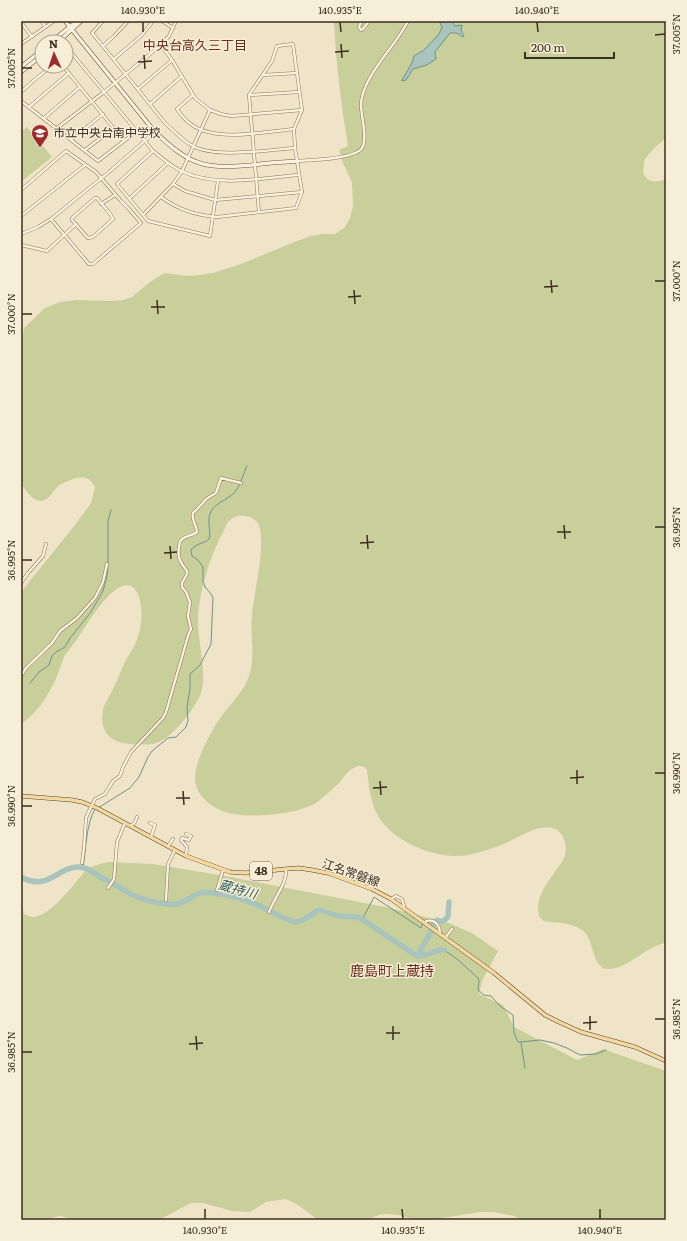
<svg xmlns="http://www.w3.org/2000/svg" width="687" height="1241" font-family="Literata,'Noto Sans JP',serif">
	<rect width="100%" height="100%" fill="#f0e4c8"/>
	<g fill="#c9cf9b">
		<path d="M334,21h332v117c-8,6 -15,13 -21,21 -1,2 -1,3 -1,6 -4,15 10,20 22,14v764c-19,2 -38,26 -57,26 -18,1 -14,-31 -27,-39 -6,-4 -13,-6 -20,-7 -11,-2 -24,3 -24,-15 0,-15 13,-30 21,-42 2,-3 4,-5 5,-8 4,-9 1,-25 -9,-29 -16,-8 -41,12 -56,17 -15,5 -32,11 -47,10 -28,-2 -64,-18 -76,-44 -6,-13 -7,-27 -9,-41l-2,-4c-6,-1 -6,-2 -11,1 -7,3 -11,11 -16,16 -7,6 -15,14 -22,19 -20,12 -69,16 -91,9 -13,-4 -29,-17 -30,-32 -1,-15 12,-41 20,-54 10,-18 29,-32 35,-53 5,-18 0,-39 2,-58 1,-19 18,-83 3,-95 -8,-6 -20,-6 -27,2 -2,3 -3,6 -5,10 -13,25 -24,59 -25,88 0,14 3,28 4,41 1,9 2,20 0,29 -5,17 -31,51 -49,54 -11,1 -23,1 -34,-2 -15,-5 -19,-18 -16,-32 2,-8 7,-14 10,-21 4,-9 8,-18 12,-27 4,-8 10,-16 13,-25 4,-13 5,-27 1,-40 -2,-6 -5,-11 -11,-12 -18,-1 -41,40 -50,53 -4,6 -10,12 -14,19 -1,2 -3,9 -4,11 -3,9 -7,18 -12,26 -7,12 -16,22 -27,30v-132l54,-67 16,-22 4,-16c-2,-4 -4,-7 -9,-9 -8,-2 -22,4 -29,9 -3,3 -5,7 -8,10 -12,11 -22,-4 -28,-14v-133l3,-22 21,-20 15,-6 17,-2 34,1 12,-1 9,-3 18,-15 14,-9 23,3 13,-1 13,-2 25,-8 59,-24 14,-5 11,-2h13l10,-7 5,-9 3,-12 -1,-23 -9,-20 -4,-13 9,-4c-7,-42 -12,-83 -14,-125z"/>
		<path d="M27,127l25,30 -31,25v-50z"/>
		<path d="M108,862l45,2 67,11 170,33 59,15 23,10 26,18 -16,30 -3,13 24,11 11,22 63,33 26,-11 63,22v149h-143l-9,-4 -21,-4h-13l-51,8 -16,-1 -15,-4 -12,-1 -7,1 -13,5h-48l-20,-15 -12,-6 -20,3 -16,10 -18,-1 -29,-8h-12l-32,17h-85l-13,-4 -6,1 -6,3h-28v-317l3,11c3,1 7,3 9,3 19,-1 42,-35 54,-48l6,-3z"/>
	</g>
	<path fill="#a9c4bc" stroke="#6f938a" d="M439,21h13l3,5 7,-1 -1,6 3,5 -2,1 -5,-4h-7l-15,19 1,7 -9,6 -14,4 -7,11 -4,1v-1l10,-17 2,-7 10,-6 15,-16 3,-7z"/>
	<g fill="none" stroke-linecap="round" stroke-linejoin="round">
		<g stroke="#6f938a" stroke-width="1">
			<path d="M108,563v-42l3,-11"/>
			<path d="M30,683l9,-11 10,-7 3,-9 4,-4 9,-5 5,-9 21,-26 12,-21 4,-15 1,-10"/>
			<path d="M98,808l32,-20 9,-11 9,-20 4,-6 16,-13 8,-1 10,-10 2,-6 -1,-14 3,-18v-15l10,-9 11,-21 2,-46 -2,-4 -6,-7 -2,-6v-14l-5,-7 -6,-4 -1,-6c5,-7 15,-7 18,-11 3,-5 -3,-18 2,-28 5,-8 15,-11 22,-17 7,-6 10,-20 14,-28"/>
			<path d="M83,868c3,-18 3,-44 12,-59"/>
			<path d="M362,920l12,-23 47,31 2,-5"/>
			<path d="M433,920l3,-1 1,1"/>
			<path d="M444,950l13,9 21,19 1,3 -1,9 6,5 7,1 9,10 13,9 1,18 4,9h3l19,-2 14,3 13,5 13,7 16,-1 10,-4"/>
			<path d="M521,1043l4,25"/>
		</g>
		<g stroke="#a9c4bc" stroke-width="5.5">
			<path d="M21,877c28,15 36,-11 59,-10 9,1 15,7 22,11 11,5 20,11 30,17 12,5 39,13 51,7 13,-6 14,-12 31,-9 15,2 32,7 46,13 8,4 29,16 36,16 9,-1 15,-7 22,-12h2l18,6 19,1 3,1 57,38c10,0 18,-7 27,-6"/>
			<path d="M417,956l13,-22 3,-10 4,-4 5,2 6,-5 1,-15"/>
		</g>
		<g stroke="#8d765c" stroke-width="3.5">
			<g id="street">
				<path d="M41,21l5,6"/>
				<path d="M103,21l-11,12 1,1 72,89c8,7 16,16 26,22 23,14 76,5 104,3"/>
				<path d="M162,21l11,7"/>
				<path d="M21,22l11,15"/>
				<path d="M361,22l-2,5 2,3 2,-1 6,-8"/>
				<path d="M21,44l33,-23"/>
				<path d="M161,45l11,15 23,38 15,12 11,4 10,2 71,-6"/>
				<path d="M103,46l11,-10 14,-15"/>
				<path d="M66,54l4,-3 83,100c9,7 18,15 28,20 36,17 80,7 118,4"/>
				<path d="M114,59l28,-24 11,-14"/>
				<path d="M63,66l61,75"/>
				<path d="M263,75l34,-2"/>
				<path d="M138,89l34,-29"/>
				<path d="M21,92l12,-11 19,-15"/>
				<path d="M193,95l-16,14c4,6 9,12 15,16 24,17 73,7 102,4"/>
				<path d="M249,95l50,-3"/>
				<path d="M21,101l77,60 39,-30"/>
				<path d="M150,104l32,-28"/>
				<path d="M29,107l40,-34"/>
				<path d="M44,118l36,-31"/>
				<path d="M57,128l47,-36 57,-47 8,-9 7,-15"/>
				<path d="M72,139l31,-25"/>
				<path d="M85,150l29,-22"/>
				<path d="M153,151l-36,33 31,37 62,15 8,-55"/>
				<path d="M298,161c13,-1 58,-2 64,-13 6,-9 -1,-32 -1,-43 0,-6 2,-12 4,-17 9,-24 32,-44 43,-67"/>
				<path d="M173,184l12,7 30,9 87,-8"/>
				<path d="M21,190l45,-39 30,21 25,29 7,7 13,15 -48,41h-4l-38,-45"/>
				<path d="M161,197c18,13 34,18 56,20l79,-9 6,-16 -7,-44 -1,-19 8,-19 -9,-66 -16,2 -5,15 -23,34 10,117"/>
				<path d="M95,198h2c4,6 15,16 16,21l-20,18 -5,1 -16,-18v-2z"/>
				<path d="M130,198l38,-35"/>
				<path d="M101,204l14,-9"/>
				<path d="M143,215l30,-31 9,-13 28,-61"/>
				<path d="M21,216l64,-51"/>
				<path d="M21,234l17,-7 13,-8 58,-47 46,-40"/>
				<path d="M21,245l26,6 29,-27"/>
				<path d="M21,583l7,-10 15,-17 3,-12"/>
				<path d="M21,676l5,-8 26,-25 8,-12 17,-13 18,-20 8,-16 4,-18"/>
				<path d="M150,823l5,2 -4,12"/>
				<path d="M131,826l4,-4 2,-5"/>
				<path d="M168,846l5,-7"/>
				<path d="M186,856l1,-9 -6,-7 1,-2 7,2 2,-4 -5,-2"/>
				<path d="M82,863l2,-15 2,-30 3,-7 6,-12 10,-5 8,-13 7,-5 3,-9 8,-15 32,-34 3,-6 22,-76 3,-7 -3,-13 2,-14 -4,-10 -4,-5v-4l5,-9v-3c-6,-8 -10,-13 -8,-23 0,-3 1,-7 3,-9 5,-4 11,-3 15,-7 0,-7 -6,-12 -4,-19l9,-9 4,-5 10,-6 5,-15 20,5"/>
				<path d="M361,885l2,-4v-3"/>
				<path d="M108,888l6,-9 3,-37 8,-19"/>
				<path d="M370,888l2,-9"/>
				<path d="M217,890l6,-20"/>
				<path d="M391,899l5,-3 6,3 2,7 -1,2"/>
				<path d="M166,900l2,-36 7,-14"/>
				<path d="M269,912c5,-14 18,-28 17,-43"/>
				<path d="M425,923l1,-2c9,-2 14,4 14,13"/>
				<path d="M445,938l7,-9"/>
			</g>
		</g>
		<g stroke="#6f573f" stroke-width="4.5">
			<g id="secondary">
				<path d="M65,21l90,111c14,13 29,27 48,32 16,4 33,2 49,1 15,-2 30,-3 46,-4"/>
				<path d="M51,42l26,-21"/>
				<path d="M58,42l23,-21"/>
				<path d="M21,67l21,-17"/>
				<path d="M21,72l21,-17"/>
			</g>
		</g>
		<g stroke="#5b4430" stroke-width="4.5">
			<path id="primary" d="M21,796l51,4 10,2 15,6 89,48 44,16 15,1 41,-4 13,-1 13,2 16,3 44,16 19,10 35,25 68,49 51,42 14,7 22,10 54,15 31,14"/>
		</g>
		<use href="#street" stroke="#faf1dc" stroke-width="2.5"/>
		<use href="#secondary" stroke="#faf1dc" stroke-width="3.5"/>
		<use href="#primary" stroke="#f3d9a0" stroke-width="3.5"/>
	</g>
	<path fill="none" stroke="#3d2e20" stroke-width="1.5" d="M143,22v10M340,22l1,10M537,22l1,10M655,35l10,-1M341,44l1,14M335,52l14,-1M144,55l1,14M138,62l14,-1M22,68h10M551,280l1,13M655,281h10M544,287l14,-1M354,290l1,14M348,297l13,-1M157,300l1,14M151,307h14M22,314h10M564,525l1,14M655,527h10M557,532h14M367,535l1,14M360,543l14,-1M170,546l1,13M164,553l13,-1M22,560h10M577,770v14M655,773h10M570,778l14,-1M380,781l1,14M373,788l14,-1M183,791l1,14M176,798h14M22,806h10M590,1016v14M655,1019h10M583,1023l14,-1M393,1026v14M386,1033h14M196,1036l1,14M189,1044l14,-1M22,1052h10M205,1209v10M402,1209l1,10M600,1209v10"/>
	<defs>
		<g id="school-pin" transform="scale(0.9)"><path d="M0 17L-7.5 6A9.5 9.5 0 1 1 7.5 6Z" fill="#9e2a2b" stroke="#f7eed8"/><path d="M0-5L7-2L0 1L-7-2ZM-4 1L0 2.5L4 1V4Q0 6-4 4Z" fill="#fff"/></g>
	</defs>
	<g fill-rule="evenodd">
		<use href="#school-pin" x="40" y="133"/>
	</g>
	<g text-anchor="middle" stroke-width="3" stroke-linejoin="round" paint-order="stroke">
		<rect fill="#f7eed8" stroke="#756857" stroke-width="1" x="250" y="862" width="22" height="18" rx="3"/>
		<g font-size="11" font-weight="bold" fill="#3d2e20">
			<text x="261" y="875">48</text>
		</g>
		<g font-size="12" fill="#3d2e20" stroke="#f7eed8" text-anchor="start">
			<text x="53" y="137">市立中央台南中学校</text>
		</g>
		<g font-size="12" fill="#3d2e20" stroke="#f7eed8">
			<text transform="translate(351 873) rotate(19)" y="4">江名常磐線</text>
		</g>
		<g font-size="13" fill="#6b2e1e" stroke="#f7eed8">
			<text x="195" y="50">中央台高久三丁目</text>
		</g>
		<g font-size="13" font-style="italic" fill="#2f5d5a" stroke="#f7eed8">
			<text transform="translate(238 889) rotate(15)" y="5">蔵持川</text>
		</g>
		<g font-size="14" fill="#6b2e1e" stroke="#f7eed8">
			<text x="392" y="976">鹿島町上蔵持</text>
		</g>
	</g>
	<rect width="687" height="1241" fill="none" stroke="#f7eed8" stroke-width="44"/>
	<g transform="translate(54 54) rotate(357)"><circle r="19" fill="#f7eed8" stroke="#ada18e"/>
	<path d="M0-3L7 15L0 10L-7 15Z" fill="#9e2a2b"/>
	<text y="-6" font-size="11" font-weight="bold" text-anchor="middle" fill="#3d2e20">N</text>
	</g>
	<path d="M525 52v6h89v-6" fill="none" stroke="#3d2e20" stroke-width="2"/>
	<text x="531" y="52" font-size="12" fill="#3d2e20" stroke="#f7eed8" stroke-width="3" paint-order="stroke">200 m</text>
	<rect x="22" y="22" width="643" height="1197" fill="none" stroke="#3d2e20" stroke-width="1.5"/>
	<g font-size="10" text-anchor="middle" fill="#3d2e20">
		<text x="143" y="14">140.930°E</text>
		<text x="340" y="14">140.935°E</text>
		<text x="537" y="14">140.940°E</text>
		<text transform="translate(676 34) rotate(-90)" y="4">37.005°N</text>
		<text transform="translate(11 68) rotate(-90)" y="4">37.005°N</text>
		<text transform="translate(676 281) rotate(-90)" y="4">37.000°N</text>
		<text transform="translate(11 314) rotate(-90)" y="4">37.000°N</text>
		<text transform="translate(676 527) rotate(-90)" y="4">36.995°N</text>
		<text transform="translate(11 560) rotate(-90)" y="4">36.995°N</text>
		<text transform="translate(676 773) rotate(-90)" y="4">36.990°N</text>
		<text transform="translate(11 806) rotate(-90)" y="4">36.990°N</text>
		<text transform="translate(676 1019) rotate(-90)" y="4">36.985°N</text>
		<text transform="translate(11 1052) rotate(-90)" y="4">36.985°N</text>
		<text x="205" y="1234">140.930°E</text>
		<text x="403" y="1234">140.935°E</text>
		<text x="600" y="1234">140.940°E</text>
	</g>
</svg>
